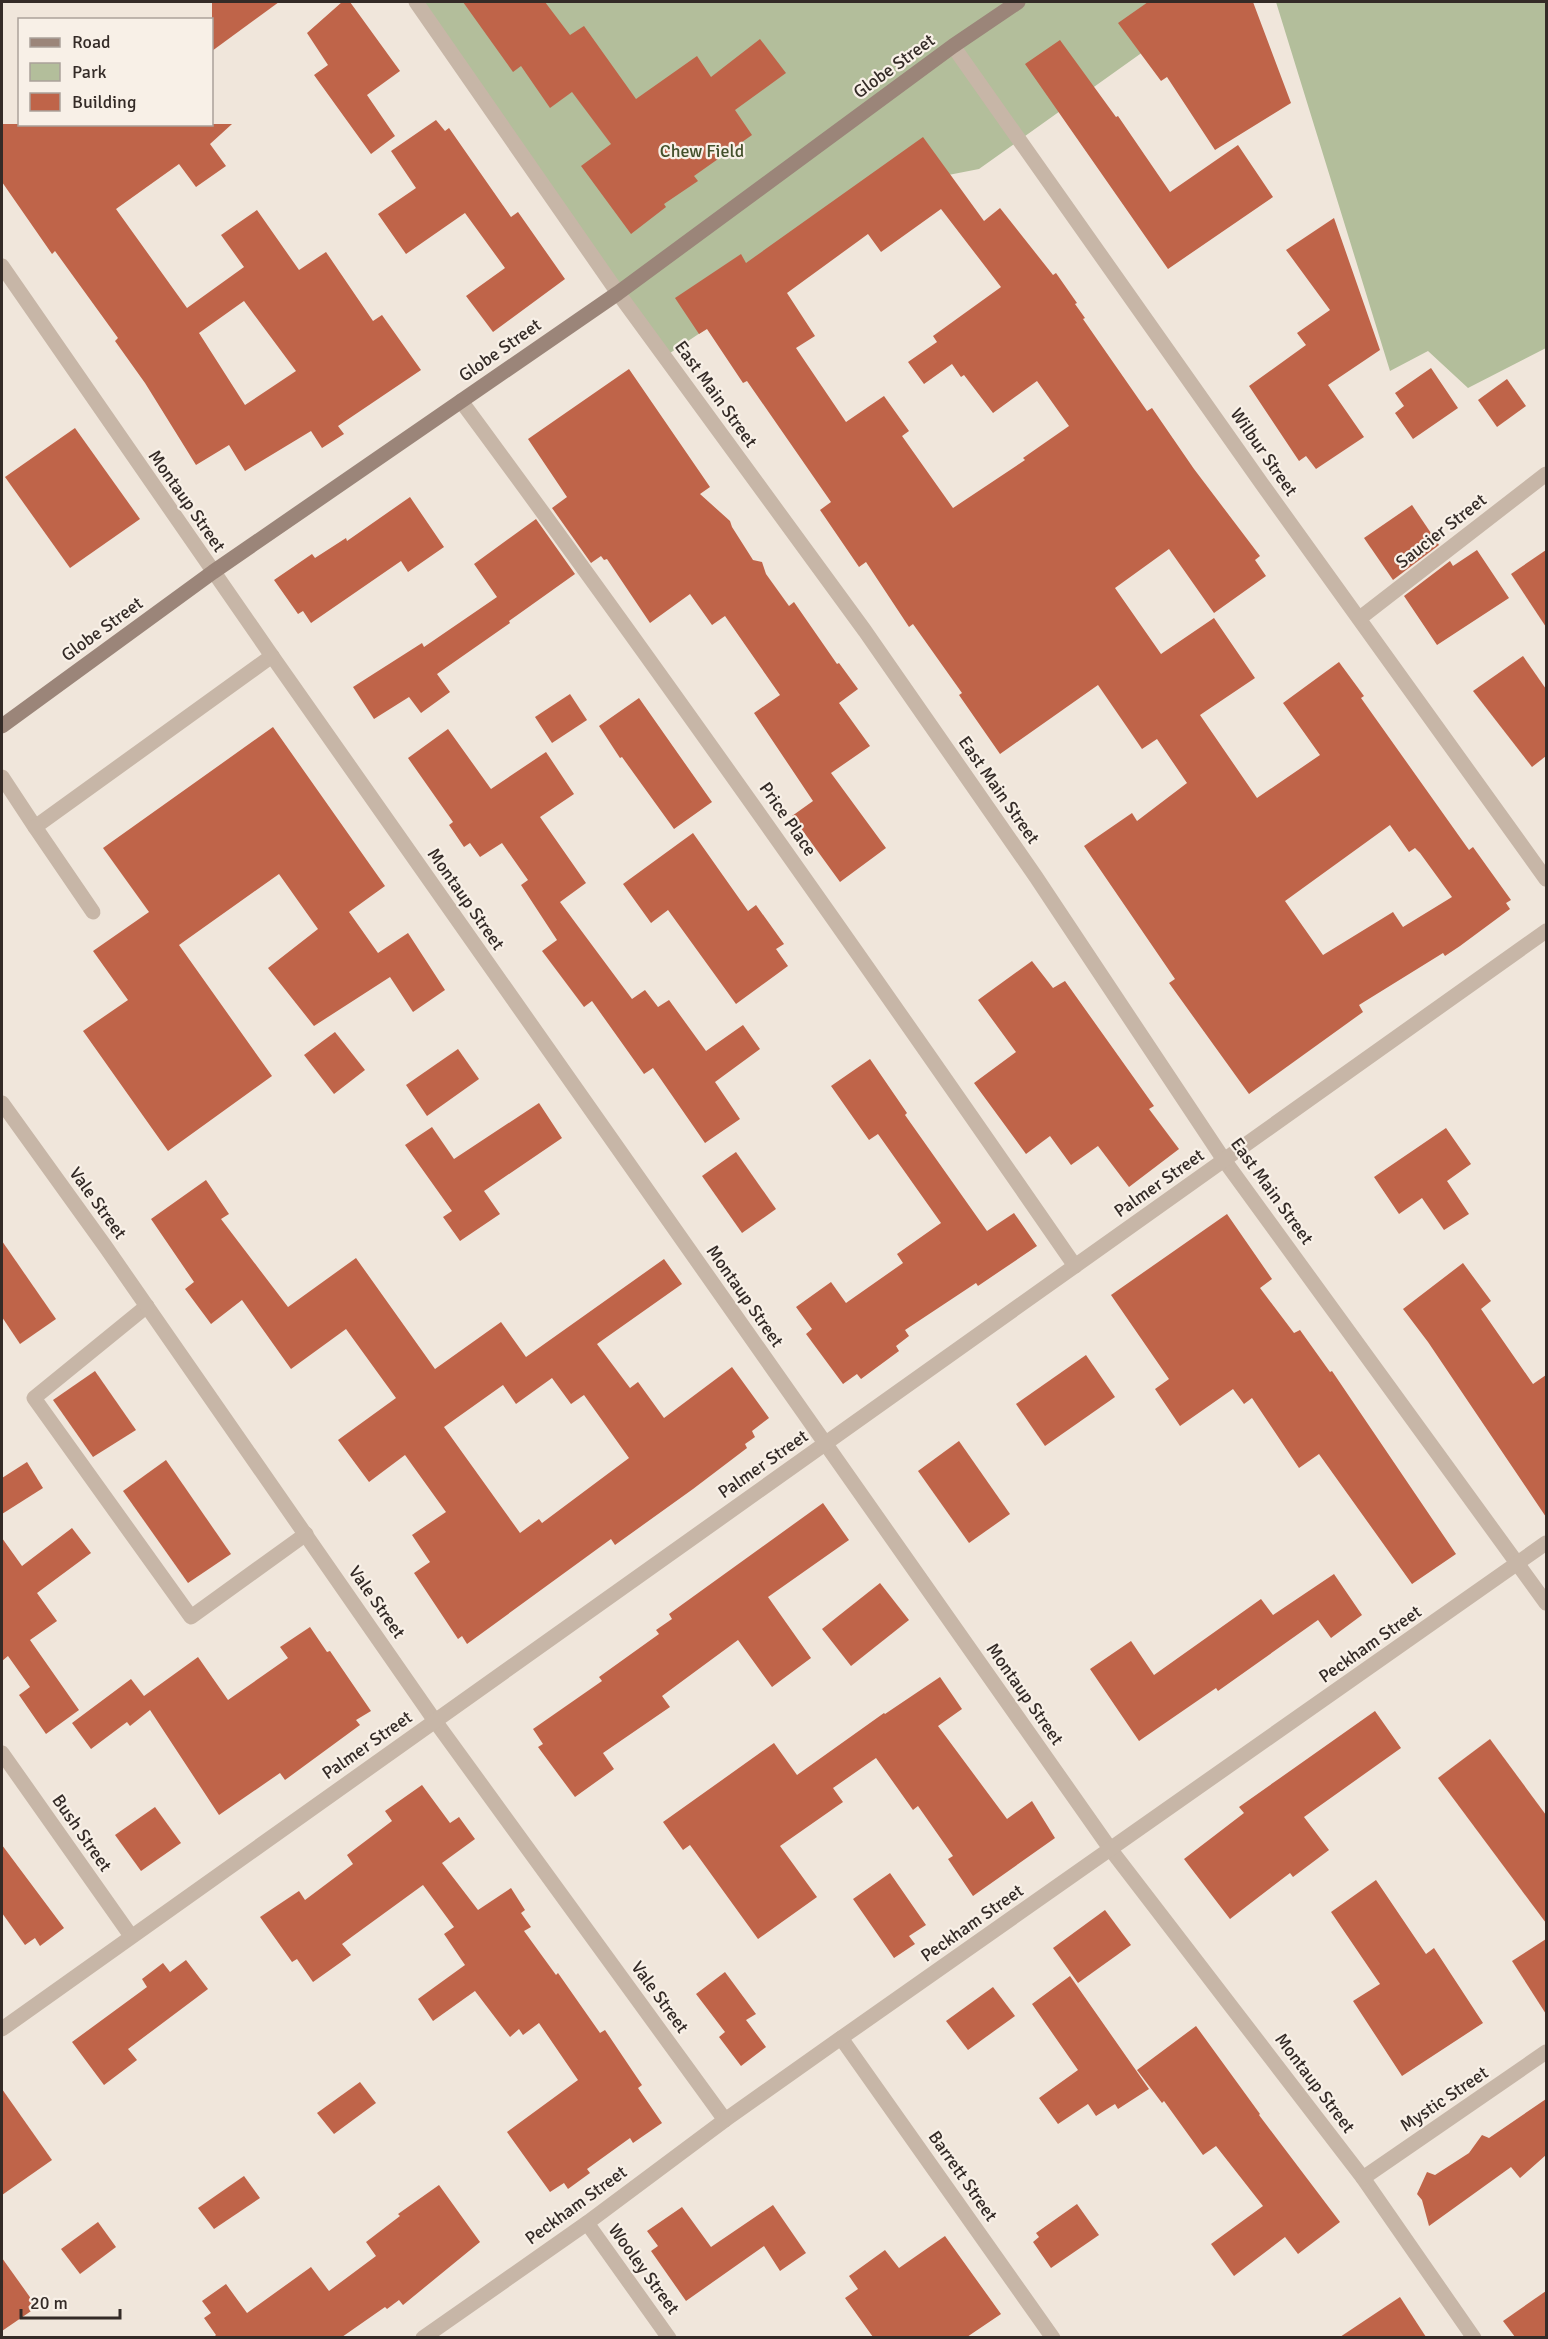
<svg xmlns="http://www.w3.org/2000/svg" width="1548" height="2339" font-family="Signika,sans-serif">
	<rect width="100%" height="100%" fill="#f0e6db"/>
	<g fill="#b3be9b">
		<path d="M414,2h799l-234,167 -46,9 -272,181z"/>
		<path d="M1276,2h270v346l-78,40 -40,-37 -38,20z"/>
	</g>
	<g fill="#bf6449" fill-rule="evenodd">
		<path d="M212,2h67l-67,49z"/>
		<path d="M342,2h8l50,69 -33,24 28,41 -24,18 -57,-79 14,-10 -21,-32z"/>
		<path d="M463,2h82l25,33 14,-9 52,73 61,-43 14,21 49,-38 26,34 -51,37 17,25 -58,41 4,5 -34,23 2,3 -35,27 -50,-68 30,-22 -39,-52 -22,16 -29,-42 -8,6z"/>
		<path d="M1148,2h105l38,101 -76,47 -48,-73 -6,4 -43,-58z"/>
		<path d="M1060,40l56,77 2,-1 52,76 68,-47 35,52 -105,72 -143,-205z"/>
		<path d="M436,120l9,11 4,-3 62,89 7,-5 47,67 -72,53 -27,-36 39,-28 -40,-55 -59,41 -28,-40 38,-26 -25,-37z"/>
		<path d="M2,124h230l-22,20 16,22 -30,21 -17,-23 -63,45 71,99 57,-41 -23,-32 36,-25 42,60 27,-18 47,69 9,-6 39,55 -83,56 6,8 -22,14 -11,-17 -66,40 -16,-26 -33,20 -51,-82 -30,-42 3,-3 -63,-87 -3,3 -50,-72zM244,301l52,70 -51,34 -46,-72z"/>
		<path d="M923,137l61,84 16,-13 53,67 3,-2 21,30 -2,1 10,14 -2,1 64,92 5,-3 42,61 66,87 -5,4 11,16 -52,37 -45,-64 -54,39 46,66 53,-36 41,60 -55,37 57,83 63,-43 -37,-52 56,-41 25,34 -3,2 108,152 4,-3 38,53 -5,3 4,6 -50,37 -15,10 -2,-3 -84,52 4,7 -114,82 -80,-111 6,-4 -91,-133 48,-33 5,8 50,-38 -30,-44 -15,10 -44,-64 -98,69 -41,-59 3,-2 -49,-69 -4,3 -43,-65 -7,5 -39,-57 11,-8 -84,-121 -4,2 -36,-54 -8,5 -24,-36 66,-44 5,9zM941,209l60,78 -68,49 4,6 -29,20 16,22 28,-20 9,13 3,-2 29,38 44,-32 32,45 -46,32 2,2 -72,48 -51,-72 7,-5 -25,-35 -38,26 -50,-74 19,-12 -28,-43 81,-59 13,18zM1390,825l19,27 6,-4 5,5 32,44 -49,30 -10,-15 -70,43 -38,-54z"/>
		<path d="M1334,218l46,132 -52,35 36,52 -48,32 -10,-13 -7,5 -50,-75 57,-41 -9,-12 33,-23 -44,-60z"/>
		<path d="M1431,368l27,40 -45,31 -18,-26 9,-7 -9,-13z"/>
		<path d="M629,369l81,118 -10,7 30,27 2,6 21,33 9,2 4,12 23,32 5,-4 43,62 2,-1 19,26 -19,14 31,43 -39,27 55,75 -46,34 -48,-66 21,-15 -59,-88 26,-18 -55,-79 -13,9 -22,-31 -40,29 -43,-64 -3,1 -3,-4 -10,7 -39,-55 15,-11 -39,-58z"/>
		<path d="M1507,379l19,27 -29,21 -19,-27z"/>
		<path d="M75,428l65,91 -70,49 -65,-91z"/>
		<path d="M410,497l34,50 -36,25 -7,-11 -90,62 -8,-12 -5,3 -24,-34 38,-26 3,4 31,-20 1,3z"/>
		<path d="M1412,505l27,40 -46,35 -29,-42z"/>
		<path d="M536,519l39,55 -66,47 1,2 -73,51 13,18 -29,21 -12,-16 -35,22 -21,-32 69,-44 2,4 73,-50 -23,-33z"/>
		<path d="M1477,550l32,48 -72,47 -33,-49 46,-35 3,5z"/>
		<path d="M1546,550v77l-35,-53z"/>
		<path d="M1523,656l23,33v67l-14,11 -59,-76z"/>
		<path d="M570,694l17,26 -35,23 -17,-26z"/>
		<path d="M639,698l73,104 -38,27 -52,-72 -2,1 -21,-32z"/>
		<path d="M273,727l112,159 -36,26 29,41 30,-20 37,57 -32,22 -23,-35 -76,49 -46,-58 50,-39 -39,-55 -100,71 93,131 -104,75 -85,-120 45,-31 -35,-49 56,-39 -46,-64z"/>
		<path d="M448,729l43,60 55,-37 28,42 -34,23 46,66 -26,19 72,97 13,-9 13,17 11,-7 37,51 37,-26 17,24 -45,33 25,37 -35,24 -52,-75 -9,6 -52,-73 -8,6 -42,-56 15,-11 -36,-55 7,-5 -26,-37 -22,14 -10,-14 -6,4 -15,-22 4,-3 -45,-64z"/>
		<path d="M693,833l55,78 8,-6 28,39 -8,5 12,17 -52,38 -68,-94 -17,13 -28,-39z"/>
		<path d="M1032,961l21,27 12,-7 89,125 -5,3 30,40 -50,38 -31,-41 -27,19 -21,-29 -24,18 -52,-71 42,-31 -38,-52z"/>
		<path d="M335,1032l30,38 -31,24 -30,-39z"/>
		<path d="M458,1049l21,30 -52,37 -21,-31z"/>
		<path d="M870,1059l37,54 -2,2 82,116 27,-18 23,33 -59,40 -2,-3 -71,47 4,6 -13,10 3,5 -38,28 -4,-5 -14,10 -37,-50 6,-5 -16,-22 35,-25 15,21 57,-40 -6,-9 44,-31 -63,-89 -9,6 -38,-54z"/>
		<path d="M539,1103l23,35 -78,53 16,23 -40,27 -17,-24 9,-6 -47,-66 27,-18 22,32z"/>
		<path d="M1446,1128l25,36 -24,17 22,33 -25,16 -22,-32 -23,16 -25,-37z"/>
		<path d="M736,1152l40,57 -34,24 -40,-57z"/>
		<path d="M206,1180l23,34 -8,5 67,88 68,-49 79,111 66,-47 25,35 138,-98 18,25 -85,60 33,44 8,-6 26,36 68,-51 37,51 -17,13 3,6 -10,7 2,4 -54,41 -78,56 -4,-6 -144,105 -5,-8 -4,3 -44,-66 16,-11 -18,-27 34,-23 -41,-57 -36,27 -31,-42 58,-42 -50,-69 -55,40 -49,-69 -31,24 -26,-35 9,-7 -43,-63zM552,1378l19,26 13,-9 45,63 -87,65 -3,-4 -19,14 -76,-106 59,-42 13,19z"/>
		<path d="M1227,1214l45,65 -12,9 34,45 6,-3 30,42 2,-1 124,183 -44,30 -93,-130 -20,14 -47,-70 -8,6 -11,-15 -53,37 -25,-37 14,-10 -58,-84z"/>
		<path d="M2,1241l54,78 -36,25 -18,-27z"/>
		<path d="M1463,1263l28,38 -10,8 52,75 13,-9v142l-118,-175 -25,-33z"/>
		<path d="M1086,1355l29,42 -70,49 -29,-42z"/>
		<path d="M95,1371l41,59 -43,27 -40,-57z"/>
		<path d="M959,1441l51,73 -41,29 -51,-72z"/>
		<path d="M166,1460l65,94 -43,29 -65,-92z"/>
		<path d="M27,1462l16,26 -41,26v-36z"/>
		<path d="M823,1503l26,37 -81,57 43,61 -39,29 -34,-47 -76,56 8,11 -67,46 11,16 -39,28 -37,-50 5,-3 -10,-15 69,-48 -3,-4 60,-43 -3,-4 16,-11 -3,-5z"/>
		<path d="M72,1528l19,25 -54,40 20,28 -27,19 49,70 -33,24 -27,-39 11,-8 -22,-31 -6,5v-123l20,28z"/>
		<path d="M1334,1574l28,41 -31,23 -13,-18 -100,71 -2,-3 -77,53 -49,-72 41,-28 23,34 107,-76 12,16z"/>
		<path d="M880,1583l29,37 -58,46 -29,-37z"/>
		<path d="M310,1627l17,25 3,-1 41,60 -15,9 4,5 -75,55 -5,-7 -61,42 -69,-105 -20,16 -3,-4 -36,27 -19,-26 59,-44 13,17 54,-39 30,43 60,-42 -8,-11z"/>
		<path d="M940,1677l22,32 -24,17 69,93 25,-18 23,37 -82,58 -25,-37 5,-3 -35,-50 -5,4 -37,-52 -43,30 10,14 -63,44 37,51 -59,42 -68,-94 -7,5 -20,-28 111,-79 23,32 87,-62 1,1z"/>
		<path d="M1375,1711l26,37 -97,69 25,33 -36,27 -3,-4 -60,46 -46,-60 60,-46 -5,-6z"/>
		<path d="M1490,1739l56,76v108l-108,-145z"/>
		<path d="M422,1785l28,38 9,-6 16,22 -33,24 36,47 33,-22 14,22 -4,3 10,14 -7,4 32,44 2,-2 42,60 5,-3 37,55 -4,3 24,35 -29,20 -3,-5 -43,31 3,4 -22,16 -4,-6 -14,9 -43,-60 71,-52 -39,-57 -16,12 -4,-6 -9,8 -35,-46 -42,30 -15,-22 47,-34 -21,-31 10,-7 -31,-42 -81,59 9,11 -38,27 -16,-23 -5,3 -32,-45 39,-26 6,9 48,-36 -6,-9 45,-34 -7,-10z"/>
		<path d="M155,1807l26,36 -40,28 -26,-36z"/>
		<path d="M2,1845l62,83 -24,18 -5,-8 -10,7 -23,-32z"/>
		<path d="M890,1873l36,52 -17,11 6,8 -21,14 -41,-59z"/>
		<path d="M1376,1880l50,74 8,-6 49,75 -81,53 -49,-75 27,-17 -49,-72z"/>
		<path d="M1105,1910l26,35 -53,38 -25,-35z"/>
		<path d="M1546,1939v75l-34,-53z"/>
		<path d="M186,1960l22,29 -80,60 9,11 -33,25 -32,-43 75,-55 -5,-8 21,-16 7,9z"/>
		<path d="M725,1972l31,42 -10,6 20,27 -25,19 -22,-29 6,-5 -29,-38z"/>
		<path d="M1070,1976l79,113 -31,20 -3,-5 -19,12 -8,-12 -30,20 -19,-26 39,-28 -46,-66z"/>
		<path d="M993,1987l22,29 -47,34 -22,-29z"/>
		<path d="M1196,2026l64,88 -1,1 81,107 -42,32 -13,-17 -51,39 -23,-32 52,-38 -47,-60 -13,9 -39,-54 -2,2 -25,-33z"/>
		<path d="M360,2082l16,21 -42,31 -17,-21z"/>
		<path d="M2,2089l50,71 -50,35z"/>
		<path d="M1546,2099v56l-26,23 -9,-11 -82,59 -7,-26 -5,-6 10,-22 8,3 34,-22 13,-18 7,3z"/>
		<path d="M244,2176l16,22 -46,31 -16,-21z"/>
		<path d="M439,2185l41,57 -77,63 -4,-5 -12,9 -2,-2 -43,30h-128l2,-2 -12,-17 7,-5 -9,-12 24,-17 21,29 64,-46 18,24 47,-35 -10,-14 34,-26 -2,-2z"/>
		<path d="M1077,2204l22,31 -48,33 -18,-26 6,-5 -3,-4z"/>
		<path d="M773,2205l33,48 -26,18 -16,-25 -78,55 -35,-50 7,-5 -11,-15 35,-24 29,40z"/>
		<path d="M98,2222l18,25 -36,27 -19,-25z"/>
		<path d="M945,2236l56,78 -34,23h-94l-28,-39 13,-9 -9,-13 36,-26 14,18z"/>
		<path d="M2,2258l35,49 -35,24z"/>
		<path d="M1546,2291v46h-31l-12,-16z"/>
		<path d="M1400,2297l26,40h-86z"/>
	</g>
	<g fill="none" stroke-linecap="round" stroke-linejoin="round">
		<g stroke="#c7b6a7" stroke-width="15">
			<path d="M2,777l33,50 237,-171"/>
			<path d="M35,827l58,85"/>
			<path d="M147,1306l-113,92 157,219 115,-83"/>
		</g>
		<g stroke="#c7b6a7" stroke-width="15">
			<path d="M416,2l202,291 247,338 171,246 188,283 322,443"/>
			<path d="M953,46l309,438 284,395"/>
			<path d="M2,266l270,390 839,1194 252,328 111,160"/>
			<path d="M461,401c210,284 413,574 614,865"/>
			<path d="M1360,618l186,-144"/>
			<path d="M2,1103l103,143 330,475 290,399"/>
			<path d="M2,1753l129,183"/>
			<path d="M2,2029l1544,-1098"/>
			<path d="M841,2038l212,300"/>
			<path d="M1363,2178l183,-126"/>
			<path d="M587,2223l82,115"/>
			<path d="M423,2338l164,-115 138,-103 116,-82 705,-495"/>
		</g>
		<path stroke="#9b8579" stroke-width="15" d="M2,726l211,-154 405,-279 335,-247 65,-44"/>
	</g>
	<g text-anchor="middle" stroke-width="4.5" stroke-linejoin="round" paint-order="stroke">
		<g font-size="18" fill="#342b27" stroke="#f8f0e7">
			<text transform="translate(894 66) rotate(-36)" y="6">Globe Street</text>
			<text transform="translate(500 350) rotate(-35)" y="6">Globe Street</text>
			<text transform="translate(716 394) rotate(54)" y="6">East Main Street</text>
			<text transform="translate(1264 452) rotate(55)" y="6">Wilbur Street</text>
			<text transform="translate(187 501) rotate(55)" y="6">Montaup Street</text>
			<text transform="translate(1441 531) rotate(-38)" y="6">Saucier Street</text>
			<text transform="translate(102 629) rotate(-36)" y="6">Globe Street</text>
			<text transform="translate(999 790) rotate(55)" y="6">East Main Street</text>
			<text transform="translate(788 819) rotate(55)" y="6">Price Place</text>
			<text transform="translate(466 899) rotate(55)" y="6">Montaup Street</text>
			<text transform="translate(1159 1183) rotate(-35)" y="6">Palmer Street</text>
			<text transform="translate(1272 1191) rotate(54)" y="6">East Main Street</text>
			<text transform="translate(98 1203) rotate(54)" y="6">Vale Street</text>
			<text transform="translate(745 1296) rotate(55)" y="6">Montaup Street</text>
			<text transform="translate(763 1464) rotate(-35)" y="6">Palmer Street</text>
			<text transform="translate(377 1602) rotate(55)" y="6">Vale Street</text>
			<text transform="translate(1370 1644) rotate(-35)" y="6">Peckham Street</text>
			<text transform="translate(1025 1694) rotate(55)" y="6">Montaup Street</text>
			<text transform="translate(367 1745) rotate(-35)" y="6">Palmer Street</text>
			<text transform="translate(82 1833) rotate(55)" y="6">Bush Street</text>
			<text transform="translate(972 1923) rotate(-35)" y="6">Peckham Street</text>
			<text transform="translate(660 1997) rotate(54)" y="6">Vale Street</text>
			<text transform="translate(1315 2083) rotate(53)" y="6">Montaup Street</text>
			<text transform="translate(1444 2099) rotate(-34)" y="6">Mystic Street</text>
			<text transform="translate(963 2176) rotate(55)" y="6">Barrett Street</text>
			<text transform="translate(576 2205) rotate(-36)" y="6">Peckham Street</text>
			<text transform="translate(644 2269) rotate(54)" y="6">Wooley Street</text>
		</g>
		<g font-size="18" fill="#44512c" stroke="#f8f0e7">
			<text x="702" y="157">Chew Field</text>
		</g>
	</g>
	<rect width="1548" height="2339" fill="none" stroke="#342b27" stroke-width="6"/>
	<rect x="18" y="18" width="195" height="108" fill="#f8f0e7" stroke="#aaa19a" stroke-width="1.5"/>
	<rect x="30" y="38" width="30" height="9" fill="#9b8579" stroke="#aaa19a" stroke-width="1.5"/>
	<text x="72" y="48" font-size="18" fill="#342b27">Road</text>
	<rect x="30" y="63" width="30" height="18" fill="#b3be9b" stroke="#aaa19a" stroke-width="1.5"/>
	<text x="72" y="78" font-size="18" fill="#342b27">Park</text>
	<rect x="30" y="93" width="30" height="18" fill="#bf6449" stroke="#aaa19a" stroke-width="1.5"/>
	<text x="72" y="108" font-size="18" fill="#342b27">Building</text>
	<path d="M21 2309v9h99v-9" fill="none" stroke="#342b27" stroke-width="3"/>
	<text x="30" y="2309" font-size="18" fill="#342b27" stroke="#f8f0e7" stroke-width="4.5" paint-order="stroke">20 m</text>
</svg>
